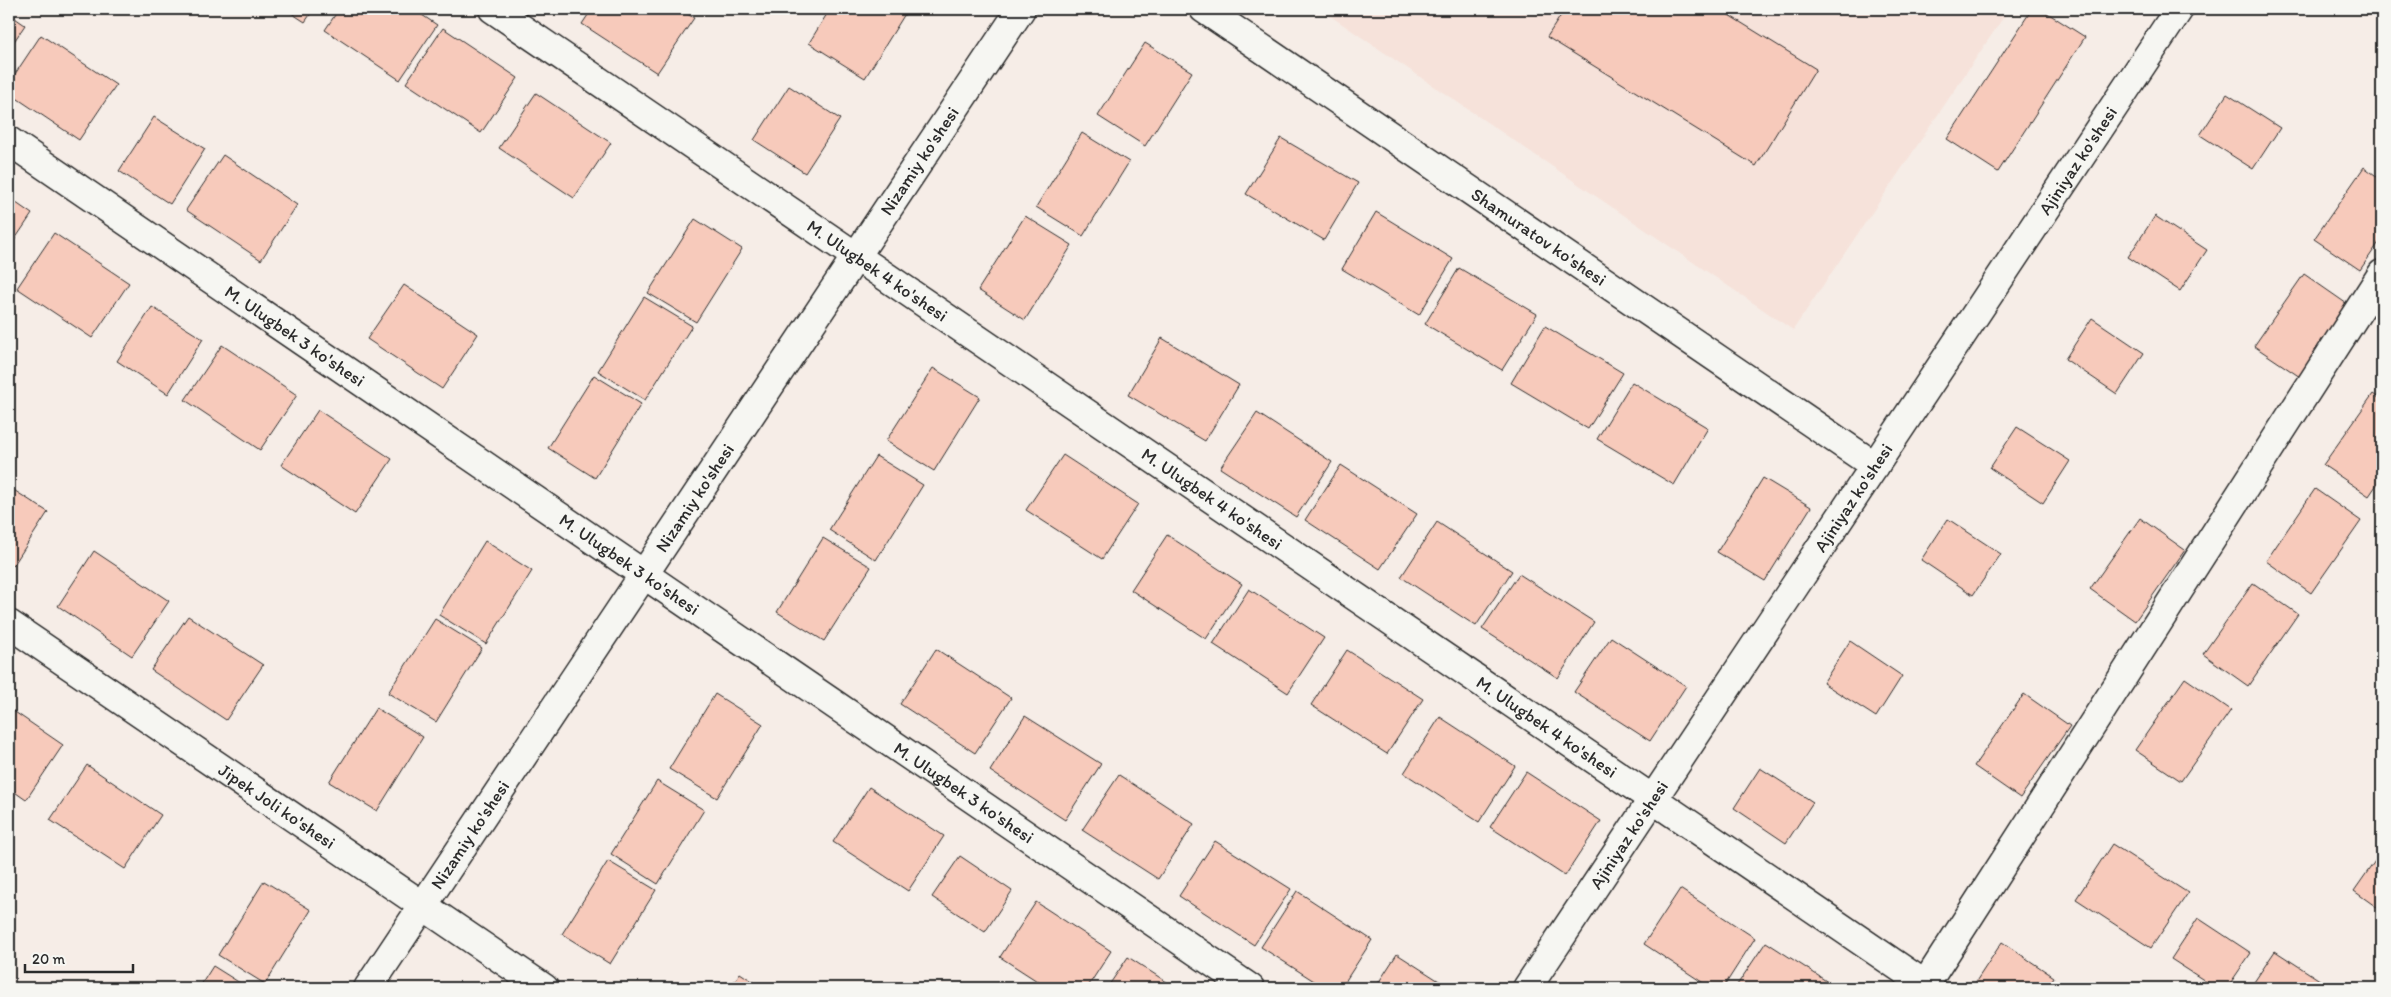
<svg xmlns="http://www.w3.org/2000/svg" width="2391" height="997" font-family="Itim,sans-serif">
	<rect width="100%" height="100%" fill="#f6ede7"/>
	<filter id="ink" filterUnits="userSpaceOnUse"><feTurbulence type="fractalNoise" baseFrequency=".02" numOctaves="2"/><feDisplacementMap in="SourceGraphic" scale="10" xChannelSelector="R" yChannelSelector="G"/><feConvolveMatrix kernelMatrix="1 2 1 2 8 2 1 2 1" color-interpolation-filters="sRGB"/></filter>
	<g filter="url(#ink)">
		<path fill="#f6e2da" d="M1320,9h689l-216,321z"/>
		<g fill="#f7cabb" stroke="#2b2b2b">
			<path d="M285,9h29l-9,13z"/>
			<path d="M339,9h74l24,16 -37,55 -75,-50z"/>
			<path d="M564,9h11l-3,5z"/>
			<path d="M592,9h87l15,9 -37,55 -75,-49z"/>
			<path d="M830,9h78l-43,69 -56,-35z"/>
			<path d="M1565,9h154l97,60 -60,97 -209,-129z"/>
			<path d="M2032,9h9l44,28 -87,135 -51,-33z"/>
			<path d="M2362,9h15l-4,7z"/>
			<path d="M9,14l16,11 -16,24z"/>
			<path d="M443,28l75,50 -37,55 -75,-50z"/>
			<path d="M41,35l75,50 -37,55 -70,-47v-10z"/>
			<path d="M1145,43l47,29 -47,74 -47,-30z"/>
			<path d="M789,86l51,33 -35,54 -51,-33z"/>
			<path d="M536,93l75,50 -37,55 -75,-50z"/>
			<path d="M2227,94l53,34 -27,41 -53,-34z"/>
			<path d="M154,117l51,32 -35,55 -51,-33z"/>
			<path d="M1082,133l47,29 -46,74 -47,-29z"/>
			<path d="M1281,138l77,45 -34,57 -78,-46z"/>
			<path d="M223,155l74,50 -36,55 -75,-50z"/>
			<path d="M2364,167l18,13v58l-22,32 -46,-31z"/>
			<path d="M9,198l23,16 -23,34z"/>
			<path d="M1376,212l77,47 -34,56 -77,-46z"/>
			<path d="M1025,216l47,29 -47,75 -47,-30z"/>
			<path d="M2155,216l52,34 -27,41 -52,-34z"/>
			<path d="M695,219l47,30 -46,73 -48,-29z"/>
			<path d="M54,233l75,50 -37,55 -75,-50z"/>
			<path d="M1459,268l78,46 -35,56 -77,-46z"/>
			<path d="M2304,274l46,32 -50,71 -46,-31z"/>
			<path d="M404,285l74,49 -36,55 -75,-50z"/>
			<path d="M644,297l48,29 -47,74 -47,-29z"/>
			<path d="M152,307l51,32 -35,55 -51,-33z"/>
			<path d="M2092,318l52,35 -27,41 -52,-35z"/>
			<path d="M1545,326l78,47 -35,56 -77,-46z"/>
			<path d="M1162,338l77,47 -34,56 -77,-46z"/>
			<path d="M222,345l75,50 -37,55 -75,-50z"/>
			<path d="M933,368l47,29 -46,74 -48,-30z"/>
			<path d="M594,375l47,29 -46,74 -47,-30z"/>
			<path d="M1632,382l76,46 -34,57 -77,-46z"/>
			<path d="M2373,394l9,6v77l-13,19 -46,-31z"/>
			<path d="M318,410l74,49 -37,55 -74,-49z"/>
			<path d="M1257,413l75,49 -36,55 -76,-49z"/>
			<path d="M2017,427l53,34 -27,42 -53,-35z"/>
			<path d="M1063,455l75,49 -36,55 -76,-49z"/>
			<path d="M876,456l47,29 -47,75 -47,-30z"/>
			<path d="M1341,465l76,49 -37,55 -75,-49z"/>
			<path d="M1763,478l48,29 -46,74 -48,-29z"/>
			<path d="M9,487l39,25 -35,54 -4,-2z"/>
			<path d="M2315,489l46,32 -50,72 -45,-32z"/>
			<path d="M2140,518l45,32 -50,71 -45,-32z"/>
			<path d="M1948,519l53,35 -28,41 -52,-35z"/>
			<path d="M1437,522l75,49 -36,55 -75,-49z"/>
			<path d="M1167,535l75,49 -36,55 -75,-49z"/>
			<path d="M823,538l48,29 -47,74 -47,-29z"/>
			<path d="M485,541l47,30 -46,73 -47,-29z"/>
			<path d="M94,551l75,50 -37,55 -74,-50z"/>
			<path d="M1519,574l75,48 -36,56 -76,-49z"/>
			<path d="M2253,583l45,31 -50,72 -45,-32z"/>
			<path d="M1249,589l75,49 -36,55 -75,-49z"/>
			<path d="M188,616l75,49 -37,55 -75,-50z"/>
			<path d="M435,619l47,29 -46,74 -48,-29z"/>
			<path d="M1611,637l75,49 -36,55 -76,-49z"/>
			<path d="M1850,641l52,35 -26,41 -53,-34z"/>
			<path d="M936,649l75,49 -36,55 -75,-49z"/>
			<path d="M1347,650l76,49 -36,55 -76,-49z"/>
			<path d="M2185,678l46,32 -50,71 -46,-31z"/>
			<path d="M715,694l48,30 -46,74 -48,-29z"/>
			<path d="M2024,694l46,32 -50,72 -46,-32z"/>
			<path d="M9,708l54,37 -37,55 -17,-12z"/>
			<path d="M376,708l47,29 -46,74 -48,-29z"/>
			<path d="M1025,716l76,48 -36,56 -75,-49z"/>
			<path d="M1440,717l75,49 -36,56 -75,-49z"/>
			<path d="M87,765l74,50 -36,54 -75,-49z"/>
			<path d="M1760,768l53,34 -27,41 -52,-35z"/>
			<path d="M1526,772l75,49 -36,55 -75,-49z"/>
			<path d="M1119,775l75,49 -36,55 -76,-49z"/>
			<path d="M657,781l47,29 -46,74 -47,-30z"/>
			<path d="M869,787l75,49 -36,55 -75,-49z"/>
			<path d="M1215,841l76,48 -37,56 -75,-49z"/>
			<path d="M2112,844l76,49 -37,55 -75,-49z"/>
			<path d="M2382,851v60l-28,-20z"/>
			<path d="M960,856l52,35 -27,41 -53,-35z"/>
			<path d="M608,861l48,29 -46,74 -48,-30z"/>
			<path d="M264,881l47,29 -46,74 -47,-29z"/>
			<path d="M1680,889l75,49 -32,50h-12l-67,-44z"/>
			<path d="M1297,891l75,49 -31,48h-16l-64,-41z"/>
			<path d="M1036,902l75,49 -24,37h-39l-48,-31z"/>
			<path d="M2198,918l53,35 -24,35h-11l-45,-29z"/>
			<path d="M1766,942l71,46h-102z"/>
			<path d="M2002,942l52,35 -7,11h-64l-8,-5z"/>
			<path d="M2275,951l57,37h-82z"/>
			<path d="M1397,954l53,34h-75z"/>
			<path d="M1128,957l48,31h-69z"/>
			<path d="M213,966l35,22h-49z"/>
			<path d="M740,973l23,15h-33z"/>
		</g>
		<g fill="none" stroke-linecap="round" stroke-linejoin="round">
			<g stroke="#2b2b2b" stroke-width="31">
				<g id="minor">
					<path id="s1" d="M493,9l1437,979"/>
					<path id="s2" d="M1204,9l671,457"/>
					<path id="s3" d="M9,141l1241,847"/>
					<path id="s4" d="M9,624l535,364"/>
					<path d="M1925,985l457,-711"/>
					<path id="s5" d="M368,988l653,-979"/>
					<path id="s6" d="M1527,988l652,-979"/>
				</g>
			</g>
			<use href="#minor" stroke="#f6f6f2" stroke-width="28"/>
		</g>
	</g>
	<g text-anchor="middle" stroke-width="4" stroke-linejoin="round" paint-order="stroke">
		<g font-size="18" fill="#2b2b2b" stroke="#f6f6f2">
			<text dy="6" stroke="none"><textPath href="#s6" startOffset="994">Ajiniyaz ko'shesi</textPath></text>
			<text dy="6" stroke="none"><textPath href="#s5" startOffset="994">Nizamiy ko'shesi</textPath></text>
			<text dy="6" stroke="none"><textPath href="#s2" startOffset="405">Shamuratov ko'shesi</textPath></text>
			<text dy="6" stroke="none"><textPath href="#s1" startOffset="465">M. Ulugbek 4 ko'shesi</textPath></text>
			<text dy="6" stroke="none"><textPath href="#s3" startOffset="346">M. Ulugbek 3 ko'shesi</textPath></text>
			<text dy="6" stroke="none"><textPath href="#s5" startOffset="589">Nizamiy ko'shesi</textPath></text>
			<text dy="6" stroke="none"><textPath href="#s1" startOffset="870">M. Ulugbek 4 ko'shesi</textPath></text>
			<text dy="6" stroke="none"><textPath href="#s6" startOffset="589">Ajiniyaz ko'shesi</textPath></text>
			<text dy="6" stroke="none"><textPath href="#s3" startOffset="751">M. Ulugbek 3 ko'shesi</textPath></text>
			<text dy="6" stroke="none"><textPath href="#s1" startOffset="1275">M. Ulugbek 4 ko'shesi</textPath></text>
			<text dy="6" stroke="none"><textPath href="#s3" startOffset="1156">M. Ulugbek 3 ko'shesi</textPath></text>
			<text dy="6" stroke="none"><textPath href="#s4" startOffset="324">Jipek Joli ko'shesi</textPath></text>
			<text dy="6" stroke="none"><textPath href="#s5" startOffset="184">Nizamiy ko'shesi</textPath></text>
			<text dy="6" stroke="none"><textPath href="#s6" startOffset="184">Ajiniyaz ko'shesi</textPath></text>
		</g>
	</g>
	<rect width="2391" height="997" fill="none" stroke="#f6f6f2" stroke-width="30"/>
	<rect x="15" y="15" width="2361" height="967" fill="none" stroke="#2b2b2b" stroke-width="2" filter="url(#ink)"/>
	<path d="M25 964v8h108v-8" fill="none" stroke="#2b2b2b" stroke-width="2.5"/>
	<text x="32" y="964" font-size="15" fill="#2b2b2b" stroke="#f6f6f2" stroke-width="4" paint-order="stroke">20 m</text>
</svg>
